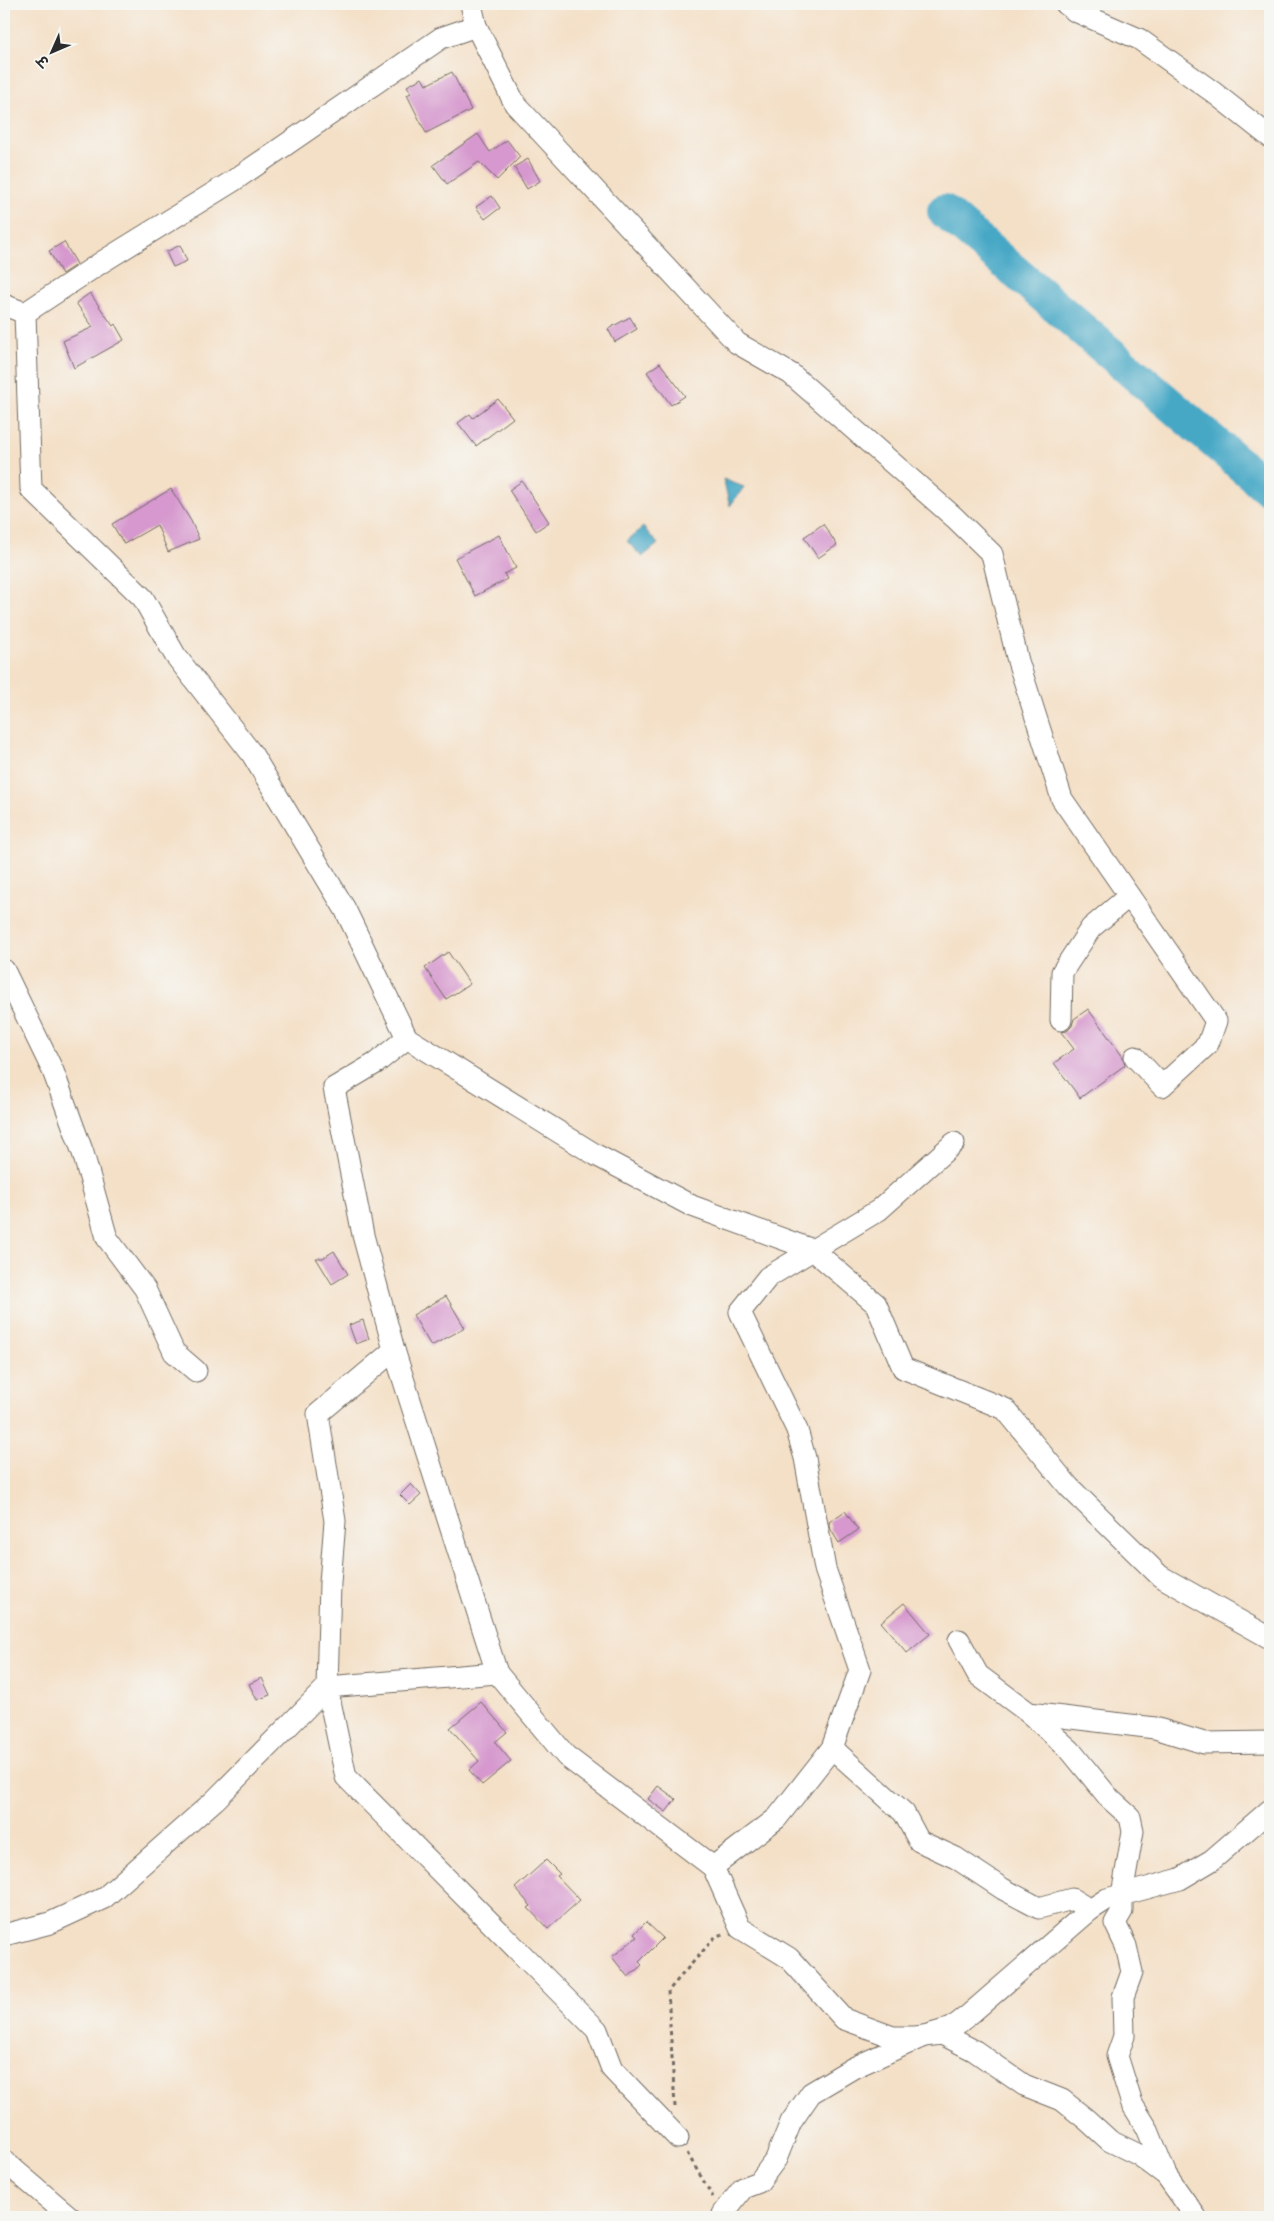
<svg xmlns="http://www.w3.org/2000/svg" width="1274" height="2221" font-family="Sriracha,'Playpen Sans Deva',sans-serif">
	<rect width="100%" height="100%" fill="#f6f6f2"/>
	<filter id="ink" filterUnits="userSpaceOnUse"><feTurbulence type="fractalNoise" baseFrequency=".02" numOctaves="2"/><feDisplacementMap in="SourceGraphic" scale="10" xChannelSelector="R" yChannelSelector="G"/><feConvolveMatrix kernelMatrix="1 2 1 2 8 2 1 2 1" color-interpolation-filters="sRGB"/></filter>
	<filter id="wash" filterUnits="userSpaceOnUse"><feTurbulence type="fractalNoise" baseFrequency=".0096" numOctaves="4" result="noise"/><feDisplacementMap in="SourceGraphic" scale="20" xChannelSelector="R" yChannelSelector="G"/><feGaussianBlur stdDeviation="1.12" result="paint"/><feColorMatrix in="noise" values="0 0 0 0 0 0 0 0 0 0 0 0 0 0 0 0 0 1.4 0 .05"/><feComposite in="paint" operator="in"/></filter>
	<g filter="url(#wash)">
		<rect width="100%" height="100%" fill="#f4e0c7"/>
		<g fill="#47a8c6" stroke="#396a78">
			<path d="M723,479l21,8 -14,19z"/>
			<path d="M643,527l15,17 -16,13 -15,-16z"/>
		</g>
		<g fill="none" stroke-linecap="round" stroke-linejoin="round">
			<path stroke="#47a8c6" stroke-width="34" d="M944,211l326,279"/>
		</g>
		<g id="blocks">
			<g fill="#d698ce">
				<path d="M452,72l19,38 -45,23 -19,-38 4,-2 -4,-7 15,-8 4,7z"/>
				<path d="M478,134l12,18 17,-12 13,17 -23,23 -18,-18 -32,22 -14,-19z"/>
				<path d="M528,159l12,22 -13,8 -13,-22z"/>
				<path d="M492,196l8,12 -15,11 -9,-12z"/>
				<path d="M64,242l13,22 -15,10 -13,-23z"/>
				<path d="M180,245l7,16 -14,6 -7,-15z"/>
				<path d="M90,293l23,33 2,-2 9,16 -50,28 -11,-27 30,-14 -17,-24z"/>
				<path d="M630,317l7,12 -22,13 -7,-13z"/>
				<path d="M660,363l25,33 -14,9 -24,-33z"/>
				<path d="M498,399l15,19 -37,28 -18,-23 12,-9 3,4z"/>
				<path d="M522,481l27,41 -13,9 -27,-41z"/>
				<path d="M171,489l20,32 8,18 -31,13 -11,-27 -33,19 -12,-20z"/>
				<path d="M823,524l14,21 -19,13 -14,-21z"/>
				<path d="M499,535l17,33 -12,6 3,5 -32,17 -20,-38z"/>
				<path d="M448,952l22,32 -24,15 -21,-31z"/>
				<path d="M1088,1009l35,48 2,8 -45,33 -26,-35 20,-14 -13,-17 6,-1 5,-5 2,-7z"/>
				<path d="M334,1251l14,23 -16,10 -16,-26h7z"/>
				<path d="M446,1296l19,32 -34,18 -18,-31z"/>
				<path d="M363,1320l6,19 -13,5 -7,-19z"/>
				<path d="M411,1484l10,11 -11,10 -10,-10z"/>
				<path d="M845,1511l13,19 -19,13 -8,-13 -2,-8z"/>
				<path d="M904,1603l26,31 -23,19 -26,-31z"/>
				<path d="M262,1678l8,17 -13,5 -8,-16z"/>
				<path d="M481,1702l26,30 -12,10 16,19 -29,24 -13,-15 10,-9 -29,-33z"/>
				<path d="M658,1786l18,13 -10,13 -18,-13z"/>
				<path d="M546,1860l14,14 -3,2 23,24 -32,29 -20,-21 3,-2 -16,-18z"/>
				<path d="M646,1922l17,16 -24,24 3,3 -14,12 -16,-20 25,-20 -3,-3z"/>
			</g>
		</g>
	</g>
	<g filter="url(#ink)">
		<use href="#blocks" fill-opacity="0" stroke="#716a62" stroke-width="1"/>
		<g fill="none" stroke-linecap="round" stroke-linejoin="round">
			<g stroke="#716a62" stroke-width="23">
				<g id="street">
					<path d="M471,4l5,22"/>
					<path d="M1066,4l9,7 64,28 74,53 57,45"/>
					<path d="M4,305l21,8"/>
					<path d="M4,970l49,101 30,82 24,85 38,51 29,63 22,19"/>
					<path d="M1061,1020l1,-48 29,-44 38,-32"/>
					<path d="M407,1038l189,117 96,51 121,44 63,54 27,64 102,41 64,78 91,89 110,62"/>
					<path d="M394,1350l103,323"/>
					<path d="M959,1640l19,35 51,38 126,15 49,15 66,-1"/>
					<path d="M1029,1713l41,37 40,49 20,18 3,14 -11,64v16l-7,12 11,23 6,26 -9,25 1,39 -7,20 15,48 15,24 19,47"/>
					<path d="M832,1748l72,65 15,28 37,17 47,31 36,19 33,-9 18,11 17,-11 73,-20 32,-19 58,-50"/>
					<path d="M713,1867l27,61 49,30 55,61 49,18h22l27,-3 33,17 49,34 38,15 25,20 23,21 29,14 27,20 30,42"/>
					<path d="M4,1935l46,-12 54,-25 111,-98 112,-113 3,-104 5,-62 -17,-107 76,-64 -31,-115 -29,-147 42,-25 31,-25 -62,-129 -93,-155 -77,-99 -32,-57 -112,-109 -6,-176 77,-51 131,-81 208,-143 35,-12 39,78 222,239 54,31 164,144 37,36 26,107 44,138 154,222 -8,23 -46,42 -27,-29"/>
					<path d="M678,2138l-66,-69 -15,-39 -251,-253 -19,-90 170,-14 69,83 147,111 64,-49 55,-70 28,-78 -35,-101 -20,-111 -8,-28 -57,-118 28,-35 111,-67 75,-67"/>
					<path d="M4,2161l66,56"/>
					<path d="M723,2214l20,-26 16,-6 17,-23 15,-37 20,-29 42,-25 71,-32 28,-8 18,-14 120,-104"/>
				</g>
			</g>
			<g stroke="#716a62" stroke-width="3" stroke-dasharray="4 4" stroke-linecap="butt">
				<path d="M675,2107l-7,-116 48,-55 7,-2"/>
				<path d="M687,2153l26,44"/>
			</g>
			<use href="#street" stroke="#fff" stroke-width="21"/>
		</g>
	</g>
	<rect width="1274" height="2221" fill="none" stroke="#f6f6f2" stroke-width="20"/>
	<g transform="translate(52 52) rotate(225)" stroke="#f6f6f2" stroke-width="4" paint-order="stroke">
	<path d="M0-4L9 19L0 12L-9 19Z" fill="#2b2b2b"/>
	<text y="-8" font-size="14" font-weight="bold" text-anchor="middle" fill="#2b2b2b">उ</text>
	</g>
</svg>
